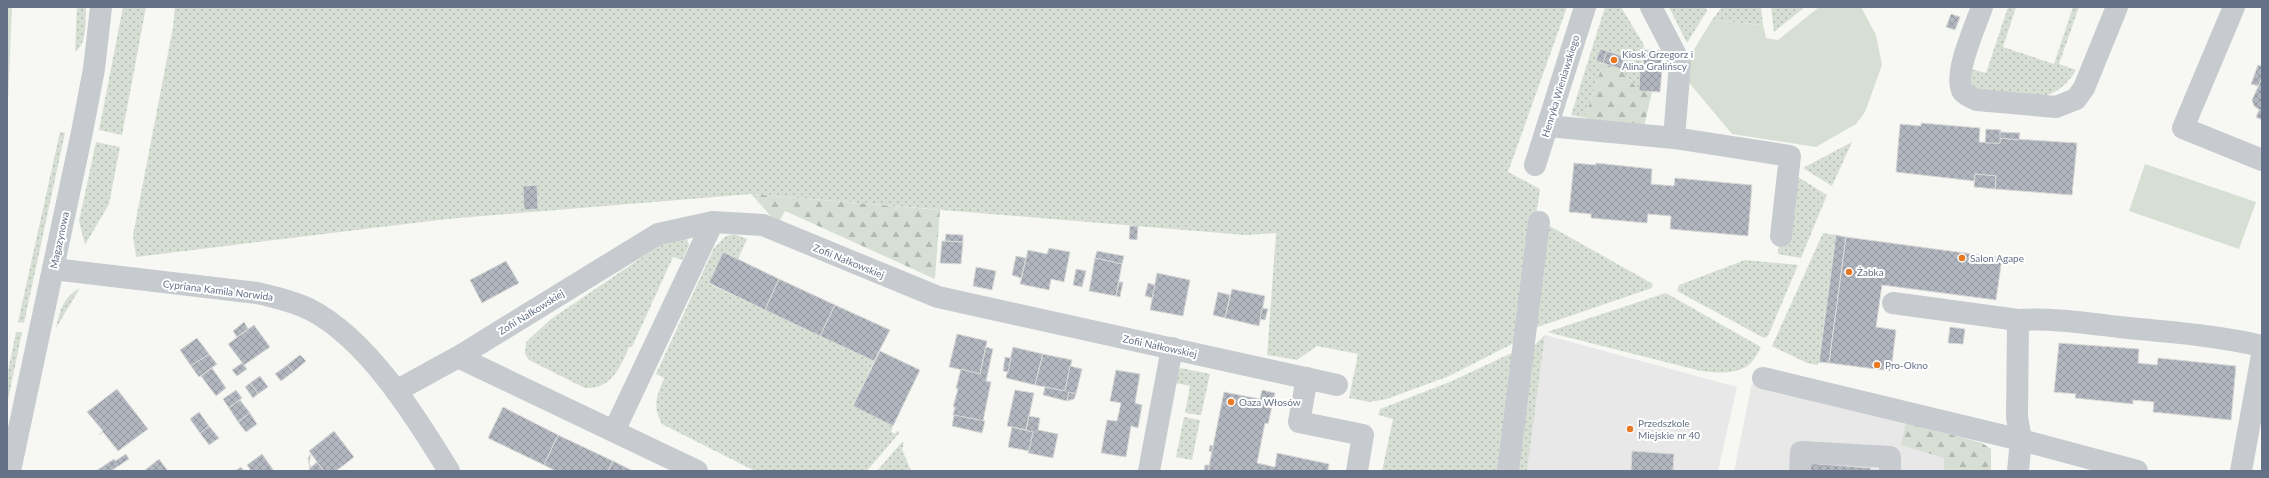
<svg xmlns="http://www.w3.org/2000/svg" width="2269" height="478" font-family="Lato,sans-serif">
	<defs>
		<pattern id="grass-dots" width="8" height="8" patternUnits="userSpaceOnUse"><rect width="8" height="8" fill="#d7dfd5"/><path d="M2 2h.1M6 6h.1" fill="none" stroke="#b2b9b2" stroke-width="1.8" stroke-linecap="round"/></pattern>
		<pattern id="forest-firs" width="22" height="20" patternUnits="userSpaceOnUse"><rect width="22" height="20" fill="#d7dfd5"/><path d="M5 1l3.5 6h-7zM16 11l3.5 6h-7z" fill="#b2b9b2"/></pattern>
		<pattern id="building-cross-hatch" width="8" height="8" patternUnits="userSpaceOnUse"><rect width="8" height="8" fill="#b2b7bf"/><path d="M0 0l8 8M0 8l8-8" fill="none" stroke="#9499a1"/></pattern>
	</defs>
	<rect width="100%" height="100%" fill="#f7f8f4"/>
	<g fill="#e8e8e8">
		<path d="M1545,335l192,52 -19,84h-191z"/>
		<path d="M1752,383l230,60 9,6v22h-257z"/>
	</g>
	<g fill="url(#grass-dots)">
		<path d="M77,7h9c-1,14 2,36 -11,45z"/>
		<path d="M123,7h23l-24,128 -23,-5z"/>
		<path d="M175,7h1392l-59,165 32,17 -22,152 -69,35 -62,23 -17,3 -21,-4 9,-44 -41,-8 -20,14 -30,-5 9,-122 -31,2 -494,-41 -304,25 -311,38 -3,-22 40,-208z"/>
		<path d="M1605,7h16l23,38 -5,46 -18,-22 4,-12 -25,-8 -4,12 7,2 -18,55 -14,-3z"/>
		<path d="M1669,7h36l2,4 -20,32z"/>
		<path d="M1722,7h39l2,18 -51,-5z"/>
		<path d="M1771,7h34l-31,25z"/>
		<path d="M2008,7h8l-13,40 51,17 19,-57h6l-20,57 17,6c-25,41 -60,26 -100,21l-6,-6 1,-16 15,4z"/>
		<path d="M60,132l5,1 -41,190 -6,-1z"/>
		<path d="M96,142l24,5 -11,57 -24,41 -6,-24z"/>
		<path d="M1852,142l-20,44 -29,-18z"/>
		<path d="M1795,175l32,20 -26,63 -23,-4 1,-14z"/>
		<path d="M1548,225l105,59 -1,4 -123,42z"/>
		<path d="M685,233l4,12 -7,15 -9,-3 -41,90h-3c-8,19 -18,43 -44,41l-56,-28 -4,-6 1,-12 25,-23 121,-82z"/>
		<path d="M1823,233l13,2 -18,130 -11,-2 -35,-17z"/>
		<path d="M734,234l13,5 -9,20 -15,-6 -14,31 165,77 -21,45 40,20 -2,6 4,2 2,-3 3,1 -33,39h-112l-93,-47c-10,-18 -5,-28 2,-46l-8,-4 58,-126 12,-12z"/>
		<path d="M1745,260l53,5 -30,71 -4,2 -87,-47 2,-6z"/>
		<path d="M80,288l-24,40c4,-18 7,-31 24,-40z"/>
		<path d="M1666,293l95,54c-3,5 -6,12 -10,16 -13,12 -34,10 -50,8l-154,-39z"/>
		<path d="M16,332h6l-15,73v-29z"/>
		<path d="M1545,335l-18,136h-15l15,-119z"/>
		<path d="M1518,350l-14,121h-122l11,-52 -15,-4 2,-6 72,-28z"/>
		<path d="M1181,368l29,6 -9,41 -16,-2 5,-27 -15,-3 3,-13z"/>
		<path d="M1184,417l16,3 -8,40 -16,-3z"/>
		<path d="M902,442l2,1 -2,6 9,22h-34z"/>
	</g>
	<g fill="url(#forest-firs)">
		<path d="M1603,63l18,6 18,22 13,1 -8,35 -49,-5 -10,-4z"/>
		<path d="M751,194l189,16 -5,69 -150,-68 -7,13z"/>
		<path d="M1906,422l76,21 9,6v22h-47v-13l-43,-13z"/>
	</g>
	<g fill="#d7dfd5">
		<path d="M7,7h5l-5,118z"/>
		<path d="M1819,7h42l15,28 6,30 -17,47 -9,12 -40,23 -84,-13 -46,-55 2,-20 24,-39 51,5 3,13 12,2z"/>
		<path d="M2145,164l111,38 -17,47 -110,-38z"/>
	</g>
	<g fill="url(#building-cross-hatch)" stroke="#d9d9d7">
		<path d="M1951,14l9,3 -5,13 -9,-3z"/>
		<path d="M1600,49l7,2 -4,12 -7,-2z"/>
		<path d="M1644,50l18,1 -1,15 -18,-1z"/>
		<path d="M1607,51l18,6 -4,12 -18,-6z"/>
		<path d="M2258,65l4,1v12l-4,8 -7,-2z"/>
		<path d="M1640,69l22,1 -2,22 -21,-1z"/>
		<path d="M2262,78v33h-1l-7,-5 -2,-6z"/>
		<path d="M2259,110l3,1v9l-6,-3z"/>
		<path d="M1921,123l59,5 -1,14 21,1v-5l77,5 -5,52 -77,-6 1,-13 -21,-2 -1,7 -78,-9 4,-48 21,2z"/>
		<path d="M1986,129l15,1 -1,13h-15z"/>
		<path d="M2000,132l20,1 -1,7 -19,-2z"/>
		<path d="M1574,163l22,2v-2l56,6 -1,15 23,2 1,-8 77,7 -4,51 -78,-7 1,-13 -23,-2 -1,9 -56,-5v-4l-22,-2z"/>
		<path d="M1975,174l21,2 -1,13 -21,-2z"/>
		<path d="M537,185l1,24 -14,1 -1,-24z"/>
		<path d="M1130,226h8l-1,14 -8,-1z"/>
		<path d="M946,234l17,1v7l-18,-1z"/>
		<path d="M1836,235l10,2 -17,126 -10,-1z"/>
		<path d="M1846,237l156,21 -6,42 -114,-15 -6,42 20,3 -5,41 -62,-8z"/>
		<path d="M942,241l21,1 -2,22 -21,-1z"/>
		<path d="M1049,248l21,4 -6,30 -13,-3 -2,11 -29,-6 8,-34 19,4z"/>
		<path d="M1097,251l27,5 -2,8 -27,-6z"/>
		<path d="M723,252l56,27 -14,31 -56,-27z"/>
		<path d="M1016,256l10,2 -5,20 -9,-3z"/>
		<path d="M1095,258l27,6 -6,32 -27,-5z"/>
		<path d="M506,261l13,22 -37,20 -12,-23z"/>
		<path d="M976,267l20,4 -4,19 -19,-4z"/>
		<path d="M1076,269l10,2 -4,16 -9,-2z"/>
		<path d="M1157,273l33,7 -7,36 -33,-6z"/>
		<path d="M779,279l56,26 -15,31 -55,-26z"/>
		<path d="M1119,282h4l-3,15 -4,-1z"/>
		<path d="M1148,283l7,2 -3,13 -7,-2z"/>
		<path d="M1232,289l33,7 -6,30 -34,-8z"/>
		<path d="M1218,292l12,3 -5,23 -12,-3z"/>
		<path d="M835,305l55,25 -16,31 -54,-25z"/>
		<path d="M1262,308l6,1 -3,11 -5,-1z"/>
		<path d="M244,322l4,7 -11,8 -4,-6z"/>
		<path d="M254,325l16,22 -26,18 -16,-21z"/>
		<path d="M1950,327l15,2 -2,15 -15,-1z"/>
		<path d="M957,334l30,7 -7,33 -31,-7z"/>
		<path d="M197,338l12,16 -18,12 -11,-16z"/>
		<path d="M2059,343l80,6 -1,14 19,2 1,-7 78,8 -5,54 -78,-8 1,-10 -21,-2v4l-58,-6 1,-4 -22,-2z"/>
		<path d="M986,347l7,2 -7,32 5,1 -8,39 -30,-6 2,-8h-2l5,-18 -2,-1 5,-19 19,5z"/>
		<path d="M1013,347l30,7 -8,31 -29,-7z"/>
		<path d="M880,351l40,19 -27,56 -40,-20z"/>
		<path d="M209,354l8,10 -18,13 -8,-11z"/>
		<path d="M1043,354l29,6 -7,31 -30,-6z"/>
		<path d="M300,355l6,6 -13,11 -6,-7z"/>
		<path d="M1005,357l6,1 -3,14 -5,-1z"/>
		<path d="M242,363l5,6 -10,7 -5,-6z"/>
		<path d="M287,365l6,7 -12,9 -6,-7z"/>
		<path d="M1070,366l12,3 -6,25 -7,-2 -2,9 -24,-6 2,-8 20,4z"/>
		<path d="M212,368l14,20 -10,8 -15,-20z"/>
		<path d="M1116,370l24,4 -5,29 7,2 -4,23 -7,-2 -5,31 -25,-4 6,-33 10,1 4,-18 -11,-2z"/>
		<path d="M260,376l8,11 -10,7 -8,-11z"/>
		<path d="M250,383l8,11 -5,4 -8,-11z"/>
		<path d="M117,389l31,40 -30,22 -15,-19 -4,3 4,-4 -16,-19z"/>
		<path d="M236,390l6,8 -13,10 -6,-9z"/>
		<path d="M1015,390l19,3 -8,37 -19,-4z"/>
		<path d="M1262,390l13,3 -7,31 -3,-1 -8,40 18,4 2,-14 52,11 -1,7h-120l16,-79 36,7z"/>
		<path d="M1069,392l7,2 -2,5 -7,2z"/>
		<path d="M240,400l10,13 -12,9 -9,-14z"/>
		<path d="M503,407l55,28 -14,30 -56,-27z"/>
		<path d="M199,412l10,14 -9,7 -10,-14z"/>
		<path d="M250,413l7,11 -11,8 -8,-10z"/>
		<path d="M954,415l31,6 -3,12 -30,-7z"/>
		<path d="M1029,416l11,2 -2,12 20,4 -5,24 -25,-5 5,-21 -7,-1z"/>
		<path d="M209,426l10,12 -10,7 -9,-12z"/>
		<path d="M1012,427l21,5 -4,19 -21,-4z"/>
		<path d="M334,431l20,26 -18,14h-12l-15,-20z"/>
		<path d="M558,435l55,26 -5,10h-52l-12,-6z"/>
		<path d="M1210,445l3,1 -1,6 -3,-1z"/>
		<path d="M1632,451l42,3 -1,17h-42z"/>
		<path d="M126,454l3,5 -18,12h-15l18,-12 1,2z"/>
		<path d="M262,454l12,17h-23l-4,-6z"/>
		<path d="M311,454l-2,9 2,4 -1,1 -2,-10z"/>
		<path d="M159,459l9,12h-24z"/>
		<path d="M613,461l20,10h-25z"/>
		<path d="M317,462l7,9h-13l-2,-2z"/>
		<path d="M1806,463l65,5 -1,3h-65z"/>
		<path d="M1205,465h5l-2,6h-4z"/>
		<path d="M241,467l3,4h-9z"/>
	</g>
	<g fill="none" stroke-linecap="round" stroke-linejoin="round">
		<g stroke="#c7cace" stroke-width="22">
			<path d="M1651,7l29,56 -6,75 116,18 -9,80"/>
			<path d="M1982,7c-6,18 -30,69 -19,85 4,4 9,6 14,8l79,7 20,-8 8,-11 33,-81"/>
			<path d="M2234,7l-51,121 79,32"/>
			<path d="M1548,126l126,12"/>
			<path d="M1535,165l50,-158"/>
			<path d="M53,269l204,24c18,4 35,8 52,16 58,29 107,108 140,162"/>
			<path d="M1893,303l125,17c34,-2 68,3 101,7 48,5 96,8 143,19"/>
			<path d="M2018,320l-1,97 4,23 -3,31"/>
			<path d="M458,357l239,114"/>
			<path d="M1307,378l-8,44 64,13 -6,36"/>
			<path d="M1763,378l258,62 116,31"/>
			<path d="M396,391l62,-34 200,-123 55,-12 50,3 175,72 399,88"/>
			<path d="M614,431l99,-209"/>
			<path d="M10,471l72,-339 12,-63 7,-62"/>
			<path d="M1149,471l23,-123"/>
			<path d="M1508,471l31,-249"/>
			<path d="M1800,471l1,-19 89,5v14"/>
			<path d="M2241,471l21,-116"/>
		</g>
	</g>
	<g fill="#e97823" stroke="#fff" stroke-width="1.5">
		<circle cx="1614" cy="60" r="4"/>
		<circle cx="1962" cy="258" r="4"/>
		<circle cx="1849" cy="272" r="4"/>
		<circle cx="1877" cy="365" r="4"/>
		<circle cx="1231" cy="402" r="4"/>
		<circle cx="1630" cy="429" r="4"/>
	</g>
	<g text-anchor="middle" stroke-width="4" stroke-linejoin="round" paint-order="stroke">
		<g font-size="10" fill="#657187" stroke="#fff" text-anchor="start">
			<text x="1622" y="58">Kiosk Grzegorz i<tspan x="1622" dy="12">Alina Gralińscy</tspan></text>
			<text x="1970" y="262">Salon Agape</text>
			<text x="1857" y="276">Żabka</text>
			<text x="1885" y="369">Pro-Okno</text>
			<text x="1239" y="406">Oaza Włosów</text>
			<text x="1638" y="427">Przedszkole<tspan x="1638" dy="12">Miejskie nr 40</tspan></text>
		</g>
		<g font-size="10" fill="#657187" stroke="#fff">
			<text transform="translate(1560 86) rotate(-73)" y="4">Henryka Wieniawskiego</text>
			<text transform="translate(59 240) rotate(-78)" y="4">Magazynowa</text>
			<text transform="translate(849 261) rotate(22)" y="4">Zofii Nałkowskiej</text>
			<text transform="translate(218 290) rotate(7)" y="4">Cypriana Kamila Norwida</text>
			<text transform="translate(531 312) rotate(-32)" y="4">Zofii Nałkowskiej</text>
			<text transform="translate(1160 346) rotate(12)" y="4">Zofii Nałkowskiej</text>
		</g>
	</g>
	<rect width="2269" height="478" fill="none" stroke="#657187" stroke-width="16"/>
</svg>
